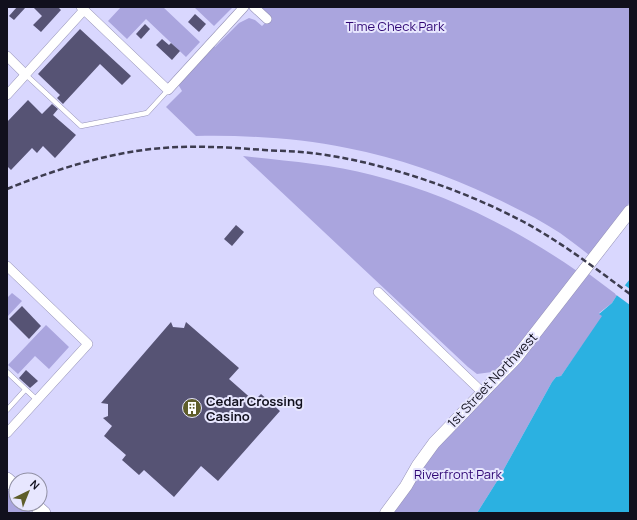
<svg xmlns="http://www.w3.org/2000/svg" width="637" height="520" font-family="Manrope,sans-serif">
	<rect width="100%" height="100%" fill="#d9d7fe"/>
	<g fill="#aaa5de">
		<path d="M121,7h42l37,35 -14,15 -40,-38 -19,20 -19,-18z"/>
		<path d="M194,7h39l-19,19z"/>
		<path d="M261,7h369v195l-41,53c-9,-7 -19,-15 -29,-22 -21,-14 -44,-25 -67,-36 -46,-22 -95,-39 -146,-49 -49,-10 -101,-13 -151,-12l-30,-29 16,-16 -3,-5 1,-4 33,-36 2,1 24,-24 10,-5 6,2 7,6 9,-9z"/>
		<path d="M243,156c43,5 87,8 129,19 76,19 141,52 205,96l-45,59 -33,37 -7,5 -15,2 -9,-7z"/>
		<path d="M589,274l28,21 -5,8 -13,10 4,3 -42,60 -5,1 -4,5 -53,96 -22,35h-91l47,-68 122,-137z"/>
		<path d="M12,293l10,8 -15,16v-19z"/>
		<path d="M46,325l23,22 -20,22 -14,-13 -17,18 -10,-9z"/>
		<path d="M7,489l9,9v6h6l10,9h-25z"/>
	</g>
	<path fill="#2bb1e1" d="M630,279v234h-153l22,-35 53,-96 4,-5 5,-1 41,-60 -3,-2 13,-11 5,-8z"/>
	<path fill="#d9d7fe" d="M623,284l7,5v16l-15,-11z"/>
	<g fill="#565374">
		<path d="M17,7h9l-12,13 -5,-4z"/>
		<path d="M33,7h25l3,3 -20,22 -8,-7 9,-9z"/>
		<path d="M195,14l11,10 -7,8 -11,-10z"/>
		<path d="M145,24l5,5 -9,10 -5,-5z"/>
		<path d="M80,29l51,47 -9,9 -22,-21 -37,40 -6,-6 3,-3 -22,-21z"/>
		<path d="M162,39l7,6 2,-2 9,8 -8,9 -16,-15z"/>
		<path d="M28,100l14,14 10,-10 6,5 -5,6 23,20 -21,23 -12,-12 -6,7 -5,-5 -21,22 -4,-4v-44z"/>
		<path d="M236,225l8,7 -12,14 -8,-7z"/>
		<path d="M22,306l19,20 -12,13 -20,-20z"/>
		<path d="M171,322l2,5 11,1 2,-6 53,46 -10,11 25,22 7,-7 19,17 -62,70 -17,-15 -27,31 -30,-27 -5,5 -17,-15 4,-5 -22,-19 8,-10 -9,-8 5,-2v-12l-7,-1z"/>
		<path d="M26,370l12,11 -8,7 -11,-10z"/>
	</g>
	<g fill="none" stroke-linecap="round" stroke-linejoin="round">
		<g stroke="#9491b6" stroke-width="5.5">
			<g id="service">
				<path d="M25,74l56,52 66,-13 21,-23"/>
				<path d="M7,372l30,28"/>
				<path d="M7,410l18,-20"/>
			</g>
		</g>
		<g stroke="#9491b6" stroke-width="10">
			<g id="minor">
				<path d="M81,7l87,83 76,-83"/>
				<path d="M254,7l13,12"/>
				<path d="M7,56l18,18"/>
				<path d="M7,95l77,-85"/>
				<path d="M7,266l81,78 -81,89"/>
				<path d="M378,292l104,100"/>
			</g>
		</g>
		<g stroke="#9491b6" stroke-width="13">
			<path id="tertiary" d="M386,513l20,-27 12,-21 16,-22 82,-85 114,-147"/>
		</g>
		<g stroke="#9491b6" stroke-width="14">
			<g id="secondary">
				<path d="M7,479l9,8"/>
				<path d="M34,504l10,9"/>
			</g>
		</g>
		<use href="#service" stroke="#fff" stroke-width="4.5"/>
		<use href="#minor" stroke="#fff" stroke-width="9"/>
		<use href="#tertiary" stroke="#fff" stroke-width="12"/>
		<use href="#secondary" stroke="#fff" stroke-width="13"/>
		<path stroke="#3d3c4f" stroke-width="2.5" stroke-dasharray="6 3" stroke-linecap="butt" d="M7,189c47,-19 94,-34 144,-40 38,-4 75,-2 113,1 16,1 31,1 47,3 69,8 150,36 211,68 39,21 73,47 108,73"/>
	</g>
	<defs>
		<g id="building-disc" transform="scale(1)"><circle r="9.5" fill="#5e5d2a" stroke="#e7e6fe"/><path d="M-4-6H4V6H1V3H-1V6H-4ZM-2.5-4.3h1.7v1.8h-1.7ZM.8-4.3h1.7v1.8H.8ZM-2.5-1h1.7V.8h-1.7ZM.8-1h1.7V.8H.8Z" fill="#fff"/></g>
	</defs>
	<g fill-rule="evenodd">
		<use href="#building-disc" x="192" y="408"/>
	</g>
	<g text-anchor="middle" stroke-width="4" stroke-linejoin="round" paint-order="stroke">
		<g font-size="13" fill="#2f0774" stroke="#e7e6fe">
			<text x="395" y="31">Time Check Park</text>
			<text x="458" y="479">Riverfront Park</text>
		</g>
		<g font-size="13" fill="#11101d" stroke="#e7e6fe">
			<text transform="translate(492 380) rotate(-47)" y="5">1st Street Northwest</text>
		</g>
		<g font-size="13" font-weight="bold" fill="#11101d" stroke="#e7e6fe" text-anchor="start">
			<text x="206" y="406">Cedar Crossing<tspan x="206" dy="15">Casino</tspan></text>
		</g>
	</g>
	<rect width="637" height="520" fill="none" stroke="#11101d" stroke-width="16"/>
	<g transform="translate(28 492) rotate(43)"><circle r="19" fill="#e7e6fe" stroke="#9190a4"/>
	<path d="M0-3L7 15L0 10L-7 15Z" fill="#5e5d2a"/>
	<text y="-6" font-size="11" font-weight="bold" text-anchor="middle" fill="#11101d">N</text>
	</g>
</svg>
